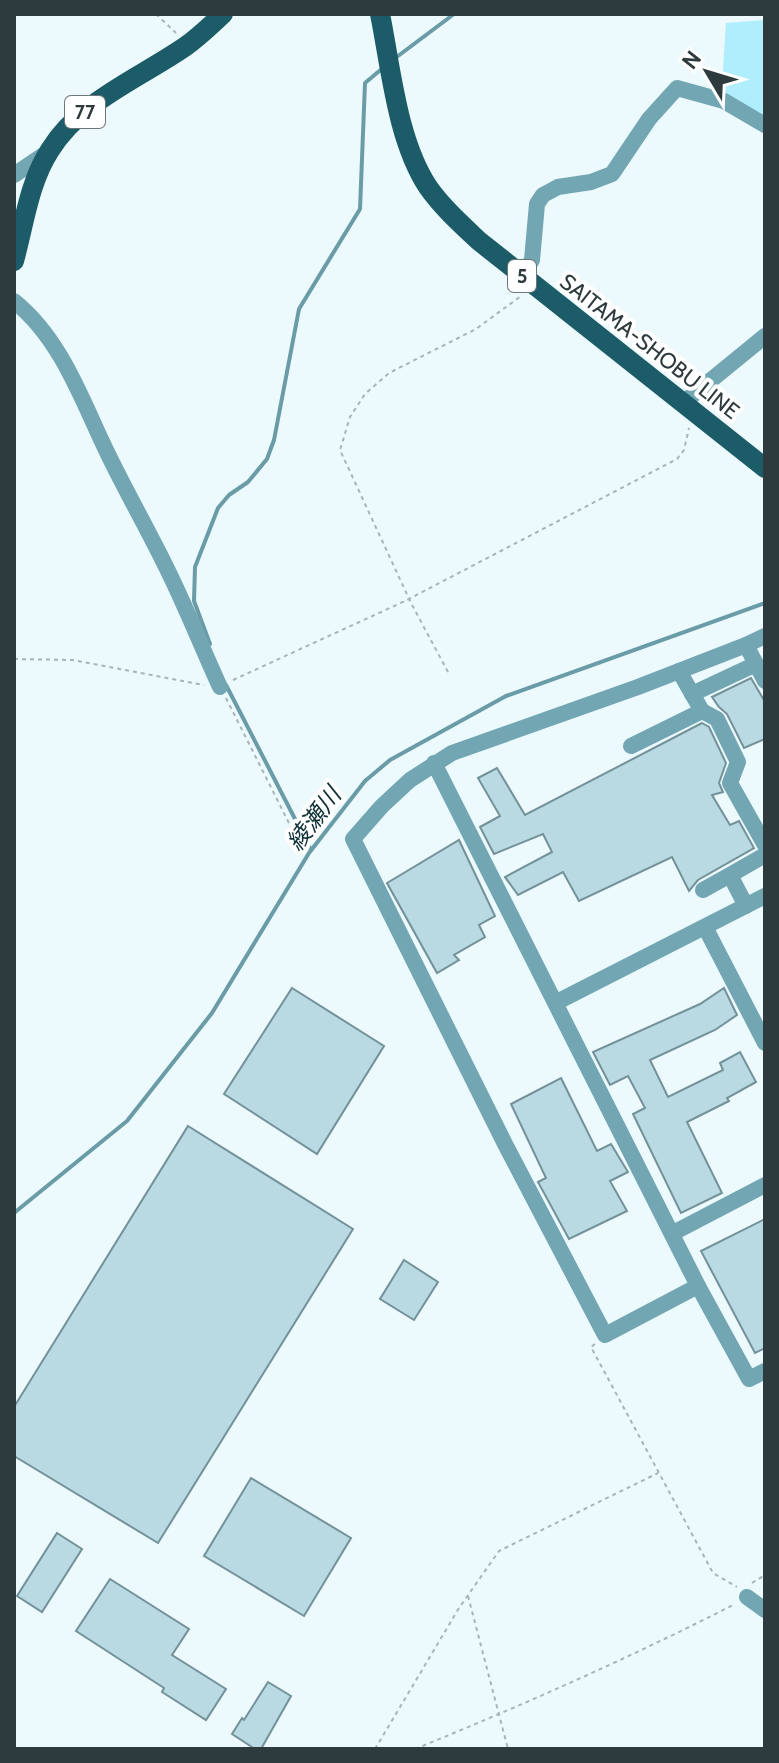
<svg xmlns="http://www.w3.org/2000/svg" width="779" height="1763" font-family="Cabin,'Noto Sans JP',sans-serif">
	<rect width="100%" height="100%" fill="#ecf9fd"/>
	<path fill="#b0eefd" d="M765,20v104l-44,-25 5,-76z"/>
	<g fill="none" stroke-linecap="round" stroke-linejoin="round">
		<g stroke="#6a9ca8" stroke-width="4">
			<path d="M394,59l60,-45"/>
			<path d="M210,644l-16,-43 1,-34 23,-59 11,-13 19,-13 19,-23 7,-19 25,-131 61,-100 5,-126 19,-16"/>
			<path d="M226,685l85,165"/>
			<path d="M14,1213l113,-92 85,-108 97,-160 56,-72 25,-21 116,-64 259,-93"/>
		</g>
	</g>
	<g fill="#b9dae2" stroke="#729199" stroke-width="2">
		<path d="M751,678l14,24v37l-21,9 -17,-34 -8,-7 -7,-10z"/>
		<path d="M702,723l7,4 17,36 -7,20 4,9 -11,3 18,30 9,-4 15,27 -56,32 -9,11 -17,-34 -93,44 -16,-29 -45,23 -13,-18 47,-25 -9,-18 -49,20 -14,-27 20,-11 -22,-38 19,-10 28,47z"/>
		<path d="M459,840l36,76 -16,9 6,12 -31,18 5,5 -22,13 -50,-90z"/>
		<path d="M292,988l92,58 -67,108 -93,-60z"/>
		<path d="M724,988l13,27 -22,15 -65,30 18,37 55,-27 -3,-7 20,-11 16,30 -29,16 2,3 -42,21 35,71 -41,20 -48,-99 12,-6 -17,-32 -18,9 -17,-33 107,-48z"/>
		<path d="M561,1078l36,73 14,-7 17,28 -18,9 17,30 -58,28 -31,-57 8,-4 -35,-74z"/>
		<path d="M188,1126l165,103 -195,314 -144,-87v-49z"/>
		<path d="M765,1219v129l-10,5 -54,-102z"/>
		<path d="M404,1260l34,22 -24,38 -34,-21z"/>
		<path d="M251,1478l100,60 -47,78 -100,-60z"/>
		<path d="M57,1533l25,16 -40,63 -25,-16z"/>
		<path d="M110,1579l79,50 -17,26 54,34 -20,31 -44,-28 2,-4 -88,-57z"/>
		<path d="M268,1682l23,14 -30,53h-6l-23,-15 10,-16 2,2z"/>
	</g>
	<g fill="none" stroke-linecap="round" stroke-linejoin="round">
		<g stroke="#a7b4b8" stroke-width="2" stroke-dasharray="4 4" stroke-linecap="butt">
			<path d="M156,14l20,19"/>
			<path d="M14,659l59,1 131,25"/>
			<path d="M448,672l-37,-69 -71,-153 10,-33 15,-23 24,-21 87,-44 45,-33"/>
			<path d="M233,680l172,-79 272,-142 7,-9 5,-22"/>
			<path d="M226,698l76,151"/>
			<path d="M595,1344l-4,3 122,226 24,14"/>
			<path d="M752,1583l13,-8"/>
			<path d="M468,1596l40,153"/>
			<path d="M375,1749l84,-141 40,-57 159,-78"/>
			<path d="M415,1749c108,-44 214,-91 318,-144"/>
		</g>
		<g stroke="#71a6b2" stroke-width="16">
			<path d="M14,175l34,-23"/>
			<path d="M522,276l10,-16 5,-56 6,-9 15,-8 33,-5 21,-8 37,-55 28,-31 47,13 41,24"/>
			<path d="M14,301c47,38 67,97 92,149 20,42 44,83 64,125 18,37 33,75 50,112"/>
			<path d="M683,403l82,-67"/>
			<path d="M746,645l19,-9"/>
			<path d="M692,694l64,-30"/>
			<path d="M702,711l15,8 21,43 -8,21 35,62"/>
			<path d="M631,746l71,-35 -23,-40"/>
			<path d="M434,763l264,523 51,93 16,-8"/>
			<path d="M703,890l27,-15"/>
			<path d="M746,906l-16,-31 35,-20"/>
			<path d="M705,927l60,116"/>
			<path d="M557,1002l208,-106"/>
			<path d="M673,1233l92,-48"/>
			<path d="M698,1286l-93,49 -100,-191 -152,-305 29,-33 28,-26 42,-27 186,-66 108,-42 19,36"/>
			<path d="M747,1597l18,13"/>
		</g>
		<g stroke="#1c5c69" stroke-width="20">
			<path d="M380,14c11,54 17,126 48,173 14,20 33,37 51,54l286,227"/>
			<path d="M14,261c10,-36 15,-79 36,-111 30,-49 90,-72 136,-104 13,-9 25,-21 37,-32"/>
		</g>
	</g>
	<g text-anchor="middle" stroke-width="8" stroke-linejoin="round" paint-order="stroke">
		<g fill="#fff" stroke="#6d7678" stroke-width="2">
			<rect x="65" y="96" width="40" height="32" rx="6"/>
			<rect x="508" y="260" width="28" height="32" rx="6"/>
		</g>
		<g font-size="20" font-weight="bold" fill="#2e3b3e">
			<text x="85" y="119">77</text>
			<text x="522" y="283">5</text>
		</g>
		<g font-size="22" fill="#2e3b3e" stroke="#fff">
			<text transform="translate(650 346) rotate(38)" y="8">SAITAMA-SHOBU LINE</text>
		</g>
		<g font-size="24" font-style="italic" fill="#0e3037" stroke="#fff">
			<text transform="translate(314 819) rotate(-53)" y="8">綾瀬川</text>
		</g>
	</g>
	<rect width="779" height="1763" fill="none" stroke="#2e3b3e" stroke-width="32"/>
	<g transform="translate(707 72) rotate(308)" stroke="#ffffff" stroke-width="6" paint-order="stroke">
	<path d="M0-6L14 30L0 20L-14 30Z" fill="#2e3b3e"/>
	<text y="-12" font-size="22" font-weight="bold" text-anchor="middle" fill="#2e3b3e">N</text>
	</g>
</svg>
